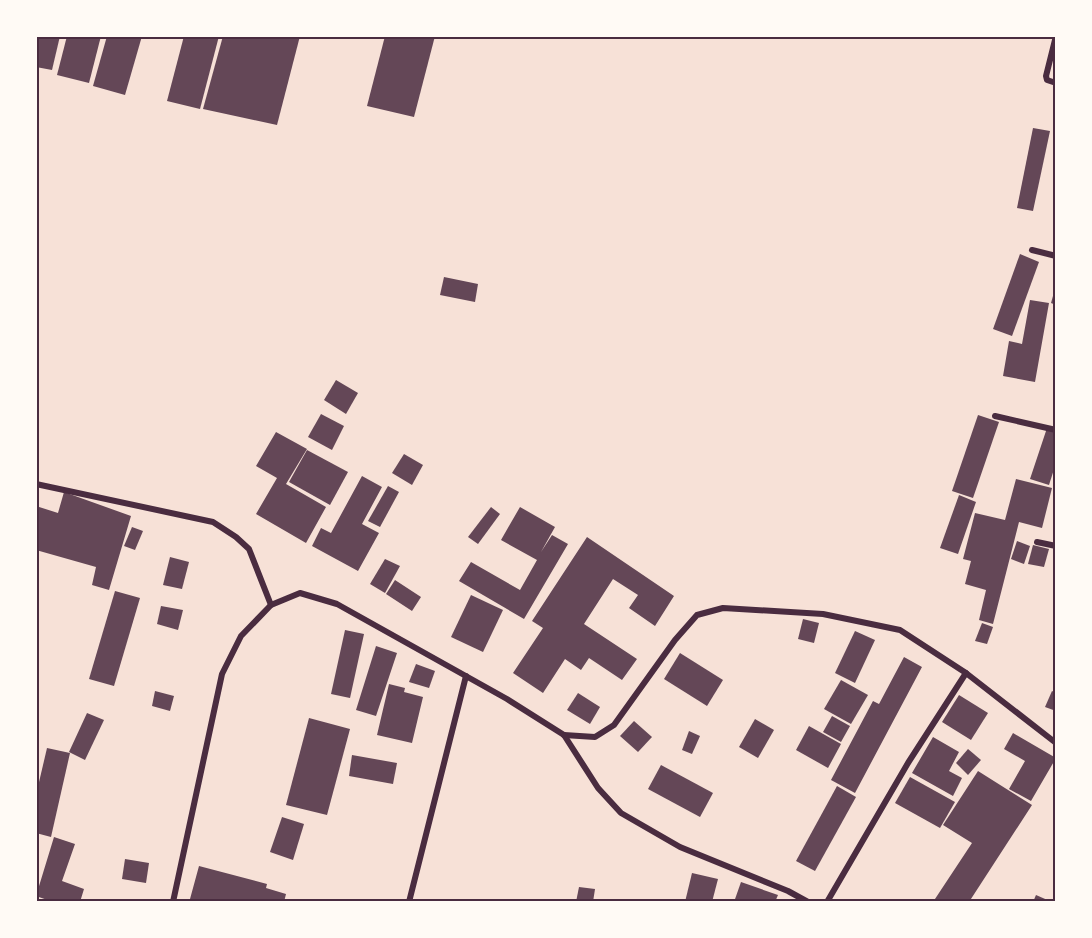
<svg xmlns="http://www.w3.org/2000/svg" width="1092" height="938" font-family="Signika,sans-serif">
	<rect width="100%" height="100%" fill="#f7e1d7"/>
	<g fill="#644757">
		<path d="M36,36h24l-8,34 -16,-3z"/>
		<path d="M67,36h34l-12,47 -32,-8z"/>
		<path d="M107,36h35l-17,59 -32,-9z"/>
		<path d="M184,36h35l-19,73 -33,-8z"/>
		<path d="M223,36h77l-23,89 -74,-16z"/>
		<path d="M385,36h50l-21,81 -47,-11z"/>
		<path d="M1033,128l17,3 -17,80 -16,-3z"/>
		<path d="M1020,254l19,8 -27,74 -19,-7z"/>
		<path d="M444,277l34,7 -3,18 -35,-7z"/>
		<path d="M1055,289h1v16l-5,-2z"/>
		<path d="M1030,300l19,3 -14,79 -32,-6 6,-35 13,3z"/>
		<path d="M336,380l22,13 -12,21 -22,-14z"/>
		<path d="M321,414l23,12 -12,24 -24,-13z"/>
		<path d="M978,415l21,7 -26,76 -21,-7z"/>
		<path d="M1047,428l9,3v32l-7,22 -19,-6z"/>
		<path d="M276,432l31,17 -21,35 40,23 -20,36 -50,-29 21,-36 -21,-12z"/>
		<path d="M307,450l41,22 -18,33 -41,-23z"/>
		<path d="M404,454l19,11 -11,20 -20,-12z"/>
		<path d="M362,476l20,11 -20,37 17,9 -21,38 -46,-25 9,-18 10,5z"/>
		<path d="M1016,479l36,9 -10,40 -23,-6 -26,102 -14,-4 7,-30 -21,-6 6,-23 -8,-2 12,-46 30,7z"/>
		<path d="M388,486l11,6 -19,35 -12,-6z"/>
		<path d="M64,492l67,24 -22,74 -17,-5 4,-18 -60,-17v-44l22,7z"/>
		<path d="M959,495l17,7 -18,52 -18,-6z"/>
		<path d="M491,507l9,7 -22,30 -10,-7z"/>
		<path d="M520,507l35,20 -14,25 11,-17 16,9 -44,75 -65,-38 12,-19 49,28 17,-30 -36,-20z"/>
		<path d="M132,527l11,4 -8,19 -11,-4z"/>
		<path d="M587,537l87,59 -19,30 -26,-18 9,-13 -25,-16 -29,45 53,35 -15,21 -33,-22 -8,12 -16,-11 -22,34 -30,-20 30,-45 -11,-7z"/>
		<path d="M1017,541l13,5 -6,18 -13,-5z"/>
		<path d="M1033,545l16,4 -5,18 -16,-3z"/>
		<path d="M170,557l19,5 -7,27 -19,-4z"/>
		<path d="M385,559l15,7 -15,27 -15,-9z"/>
		<path d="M395,580l26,17 -9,14 -26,-17z"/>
		<path d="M115,591l25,7 -26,88 -25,-7z"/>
		<path d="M471,595l32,15 -20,42 -32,-15z"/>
		<path d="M161,606l22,4 -5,20 -21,-6z"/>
		<path d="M803,619l16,4 -5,20 -16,-4z"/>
		<path d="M982,623l11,4 -6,17 -12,-3z"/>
		<path d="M345,630l19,4 -14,64 -19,-4z"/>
		<path d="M855,631l20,9 -20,43 -20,-10z"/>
		<path d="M376,646l21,7 -21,63 -20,-6z"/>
		<path d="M680,653l43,27 -16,26 -43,-27z"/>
		<path d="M904,657l18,10 -67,126 -24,-13 42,-79 6,3z"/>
		<path d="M416,664l19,7 -6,17 -20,-6z"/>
		<path d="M841,680l27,15 -17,29 -27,-15z"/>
		<path d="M389,684l16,4 -1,4 19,5 -11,46 -35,-8z"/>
		<path d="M155,691l19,5 -4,15 -18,-5z"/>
		<path d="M1052,691l4,2v18l-11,-4z"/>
		<path d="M578,693l22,14 -10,17 -23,-14z"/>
		<path d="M959,695l29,18 -17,27 -29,-18z"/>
		<path d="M87,713l17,7 -19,40 -16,-8z"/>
		<path d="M832,716l18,10 -9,16 -18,-10z"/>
		<path d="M309,718l41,11 -23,86 -41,-10z"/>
		<path d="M755,719l19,11 -16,28 -19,-11z"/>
		<path d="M634,721l18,16 -14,15 -18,-16z"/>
		<path d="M809,726l32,18 -13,24 -32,-18z"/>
		<path d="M689,731l11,5 -8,18 -10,-4z"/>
		<path d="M1013,733l43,25 -25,43 -22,-12 16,-28 -21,-12z"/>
		<path d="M933,737l26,15 -10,19 13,7 -9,18 -41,-23z"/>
		<path d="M47,748l23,5 -19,84 -15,-4v-38z"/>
		<path d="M968,749l13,11 -13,15 -12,-12z"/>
		<path d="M352,755l45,8 -4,21 -44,-8z"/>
		<path d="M661,765l52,28 -13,24 -52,-28z"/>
		<path d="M978,771l54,34 -63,97h-36l39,-59 -29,-18z"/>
		<path d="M910,777l45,25 -15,26 -45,-25z"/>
		<path d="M837,786l19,11 -41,74 -19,-10z"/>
		<path d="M282,817l22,7 -11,36 -23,-8z"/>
		<path d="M54,837l21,7 -13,37 22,8 -4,13h-27l-17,-6z"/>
		<path d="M125,859l24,4 -3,20 -24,-4z"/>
		<path d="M199,866l68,18 -1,4 20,6 -2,8h-85l-9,-3z"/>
		<path d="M692,873l26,6 -6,23h-27z"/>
		<path d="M741,882l37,13 -3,7h-41z"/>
		<path d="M579,887l16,2 -2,13h-17z"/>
		<path d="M1036,895l16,7h-19z"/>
	</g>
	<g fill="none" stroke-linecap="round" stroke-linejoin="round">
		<g stroke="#4a2c40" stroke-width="6">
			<path d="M1056,36l-10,40 1,4 9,3"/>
			<path d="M1032,250l24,6"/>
			<path d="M995,416l61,14"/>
			<path d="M36,484l177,38 23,15 13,12 22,56"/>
			<path d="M1037,542l19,4"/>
			<path d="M564,735l31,2 19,-12 61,-85 22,-25 26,-7 100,6 77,16 66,43 90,70"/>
			<path d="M173,902l49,-228 19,-38 30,-31 29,-12 37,11 170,95 57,36 34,53 23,25 59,34 108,44 20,11"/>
			<path d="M409,902l57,-226"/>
			<path d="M827,902l81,-139 58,-90"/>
		</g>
	</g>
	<rect width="1092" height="938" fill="none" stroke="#fffaf5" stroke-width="75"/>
	<rect x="38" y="38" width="1016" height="862" fill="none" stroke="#4a2c40" stroke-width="2"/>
</svg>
